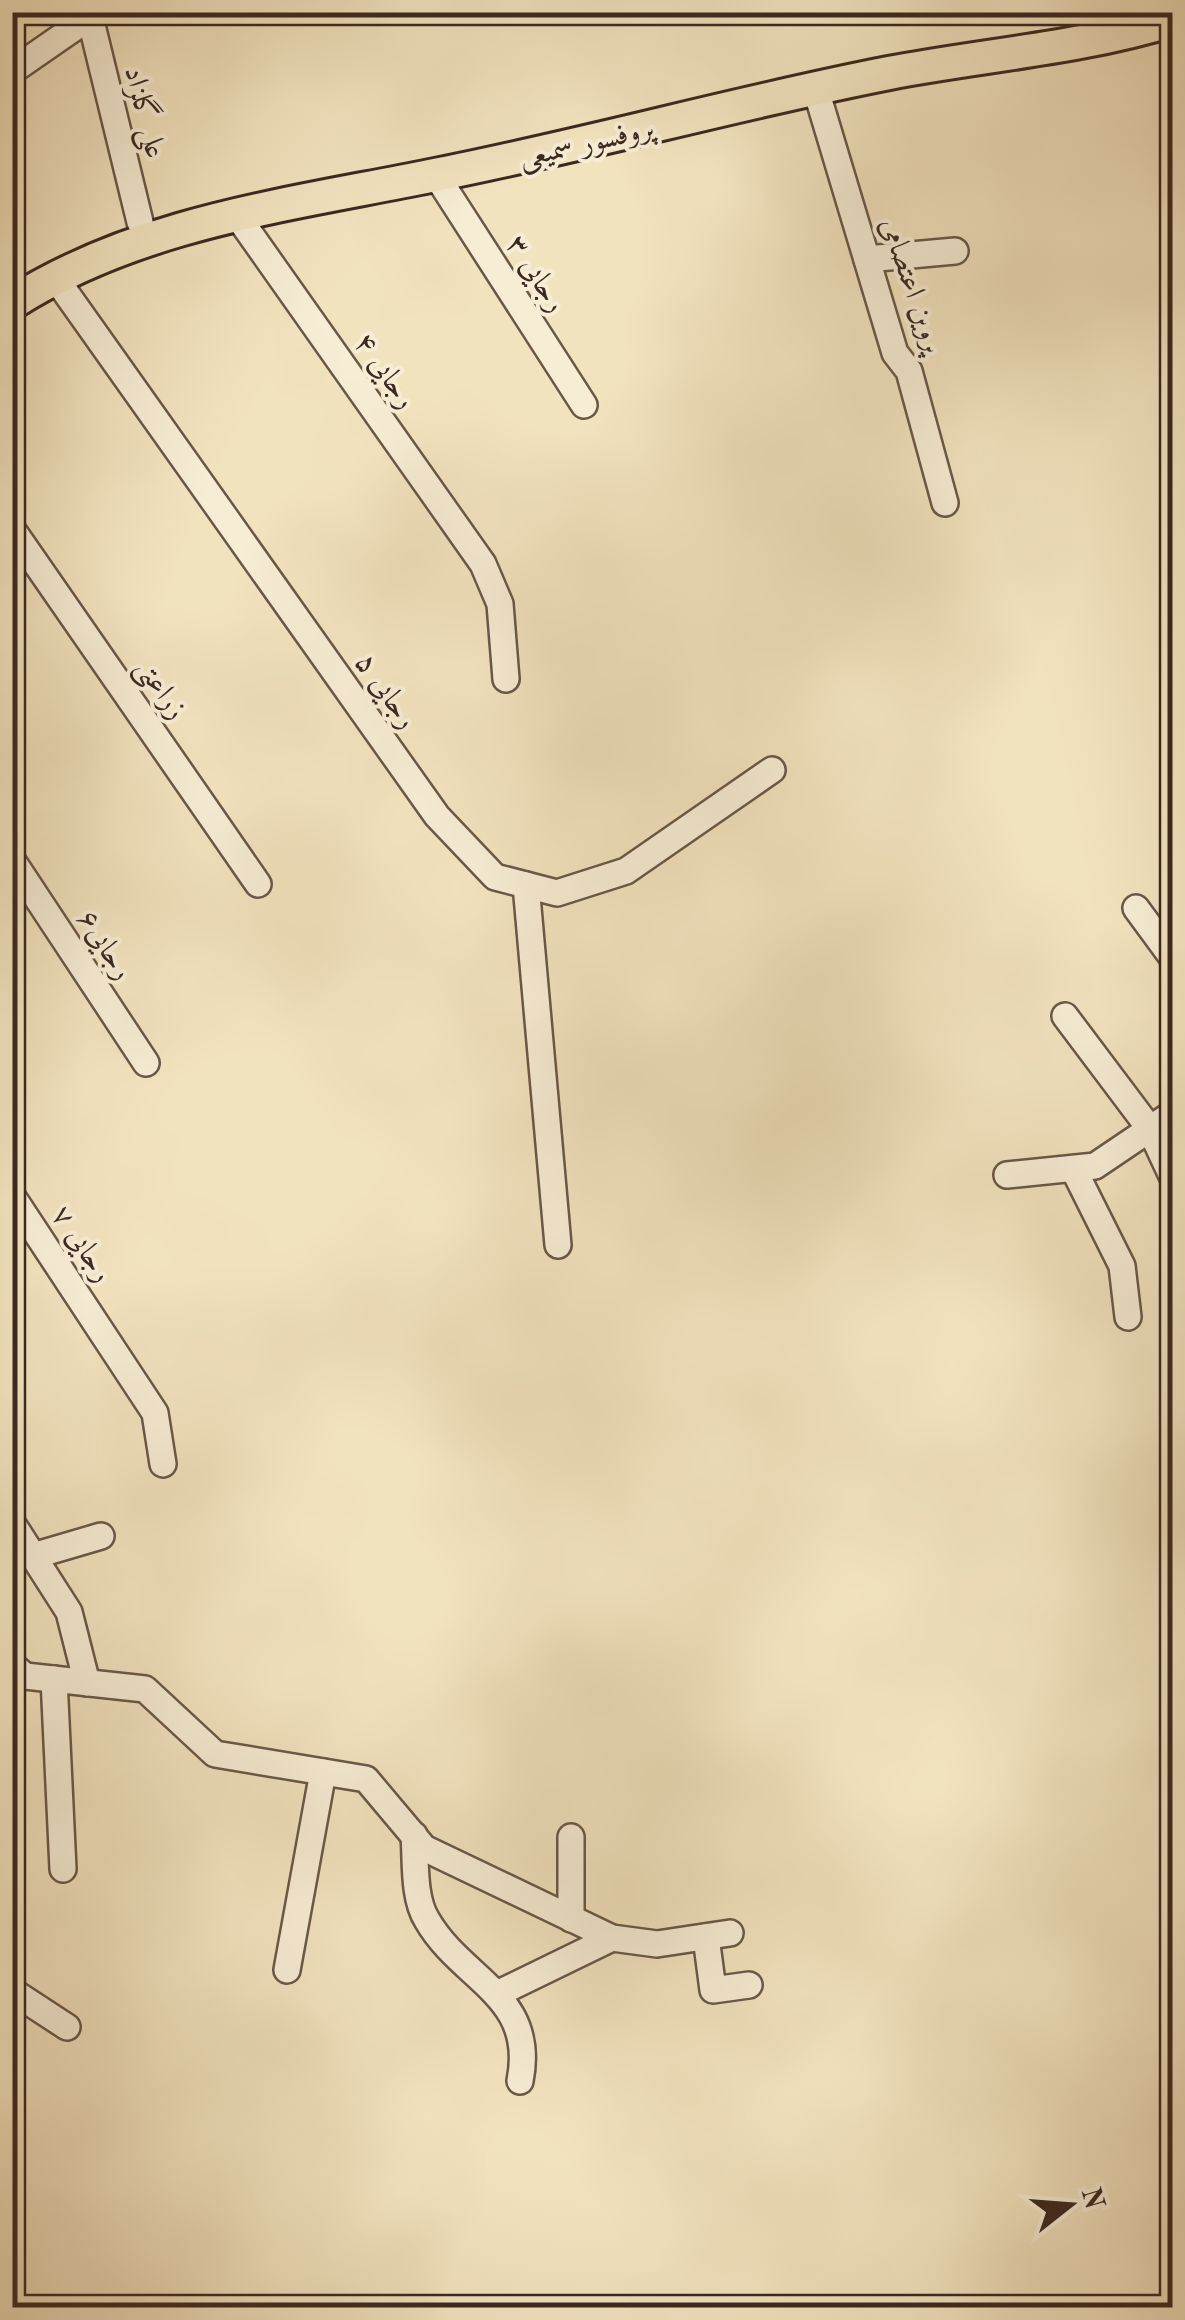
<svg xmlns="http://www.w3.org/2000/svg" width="1185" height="2320" font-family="'Old Standard TT',Amiri,serif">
	<rect width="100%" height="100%" fill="#f2e3bf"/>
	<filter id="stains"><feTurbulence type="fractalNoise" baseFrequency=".002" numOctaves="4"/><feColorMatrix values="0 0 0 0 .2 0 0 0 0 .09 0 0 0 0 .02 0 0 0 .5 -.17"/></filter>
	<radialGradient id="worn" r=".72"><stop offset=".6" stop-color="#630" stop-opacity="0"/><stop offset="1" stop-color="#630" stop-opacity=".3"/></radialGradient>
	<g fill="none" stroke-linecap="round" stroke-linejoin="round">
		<g stroke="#695748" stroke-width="30">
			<g id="minor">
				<path d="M12,71l78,-54 50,205"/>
				<path d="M816,90l79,263 14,18 36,132"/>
				<path d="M436,175l148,230"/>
				<path d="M236,214l247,350 17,40 6,75"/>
				<path d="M867,259l88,-8"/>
				<path d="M54,276l383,540 58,61 62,16 69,-22 146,-101"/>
				<path d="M12,529l246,355"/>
				<path d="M12,860l134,203"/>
				<path d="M526,885l32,360"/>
				<path d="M1136,908l36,49"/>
				<path d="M1065,1016l85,113 22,47"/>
				<path d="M1074,1170l48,96 6,51"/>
				<path d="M1007,1175l88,-9 77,-52"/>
				<path d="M12,1196l143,217 8,51"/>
				<path d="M12,1523l57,89 18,71"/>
				<path d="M33,1556l68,-20"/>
				<path d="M12,1665l13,11 120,13 70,65 151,25 58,69 188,90 45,6 73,-11"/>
				<path d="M54,1679l9,190"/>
				<path d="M414,1835c2,26 -1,63 13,85 35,61 110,75 93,161"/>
				<path d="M571,1919v-82"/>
				<path d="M706,1937l7,53 36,-5"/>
				<path d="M287,1970l36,-198"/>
				<path d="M12,1991l55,36"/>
				<path d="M497,1994l115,-56"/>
			</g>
		</g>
		<g stroke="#3b2820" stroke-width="38">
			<path id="major" d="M12,303c125,-80 275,-98 418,-127 154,-30 305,-73 459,-103 94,-18 193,-25 283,-53"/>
		</g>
		<use href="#minor" stroke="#f7edd5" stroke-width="25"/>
		<use href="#major" stroke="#f2e3bf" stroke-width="32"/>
	</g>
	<g text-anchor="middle" stroke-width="8" stroke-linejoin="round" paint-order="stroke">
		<g font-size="30" fill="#3b2820" stroke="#f7edd5">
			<text transform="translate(146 112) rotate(76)" y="10">علی گلزاد</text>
			<text transform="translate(586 142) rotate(-13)" y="10">پروفسور سمیعی</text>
			<text transform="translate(537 273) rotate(57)" y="10">رجایی ۳</text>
			<text transform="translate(913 285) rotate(71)" y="10">پروین اعتصامی</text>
			<text transform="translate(386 370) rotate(55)" y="10">رجایی ۴</text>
			<text transform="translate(162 688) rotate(55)" y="10">زراعتی</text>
			<text transform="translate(387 690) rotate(55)" y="10">رجایی ۵</text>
			<text transform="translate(106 944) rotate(57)" y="10">رجایی۶</text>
			<text transform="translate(83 1243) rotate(56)" y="10">رجایی ۷</text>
		</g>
	</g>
	<rect width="1185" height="2320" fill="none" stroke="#f2e3bf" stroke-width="50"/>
	<rect x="15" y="15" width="1155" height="2290" fill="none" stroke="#3b2820" stroke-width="5"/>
	<rect x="25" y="25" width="1135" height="2270" fill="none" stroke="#3b2820" stroke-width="2.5"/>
	<g transform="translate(1070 2205) rotate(73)" stroke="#f7edd5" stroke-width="8" paint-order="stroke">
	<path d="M0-8L18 38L0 25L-18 38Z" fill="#3b2820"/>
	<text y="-15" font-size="28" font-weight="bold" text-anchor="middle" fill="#3b2820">N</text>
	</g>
	<rect width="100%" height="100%" filter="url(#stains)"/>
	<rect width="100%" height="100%" fill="url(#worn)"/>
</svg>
